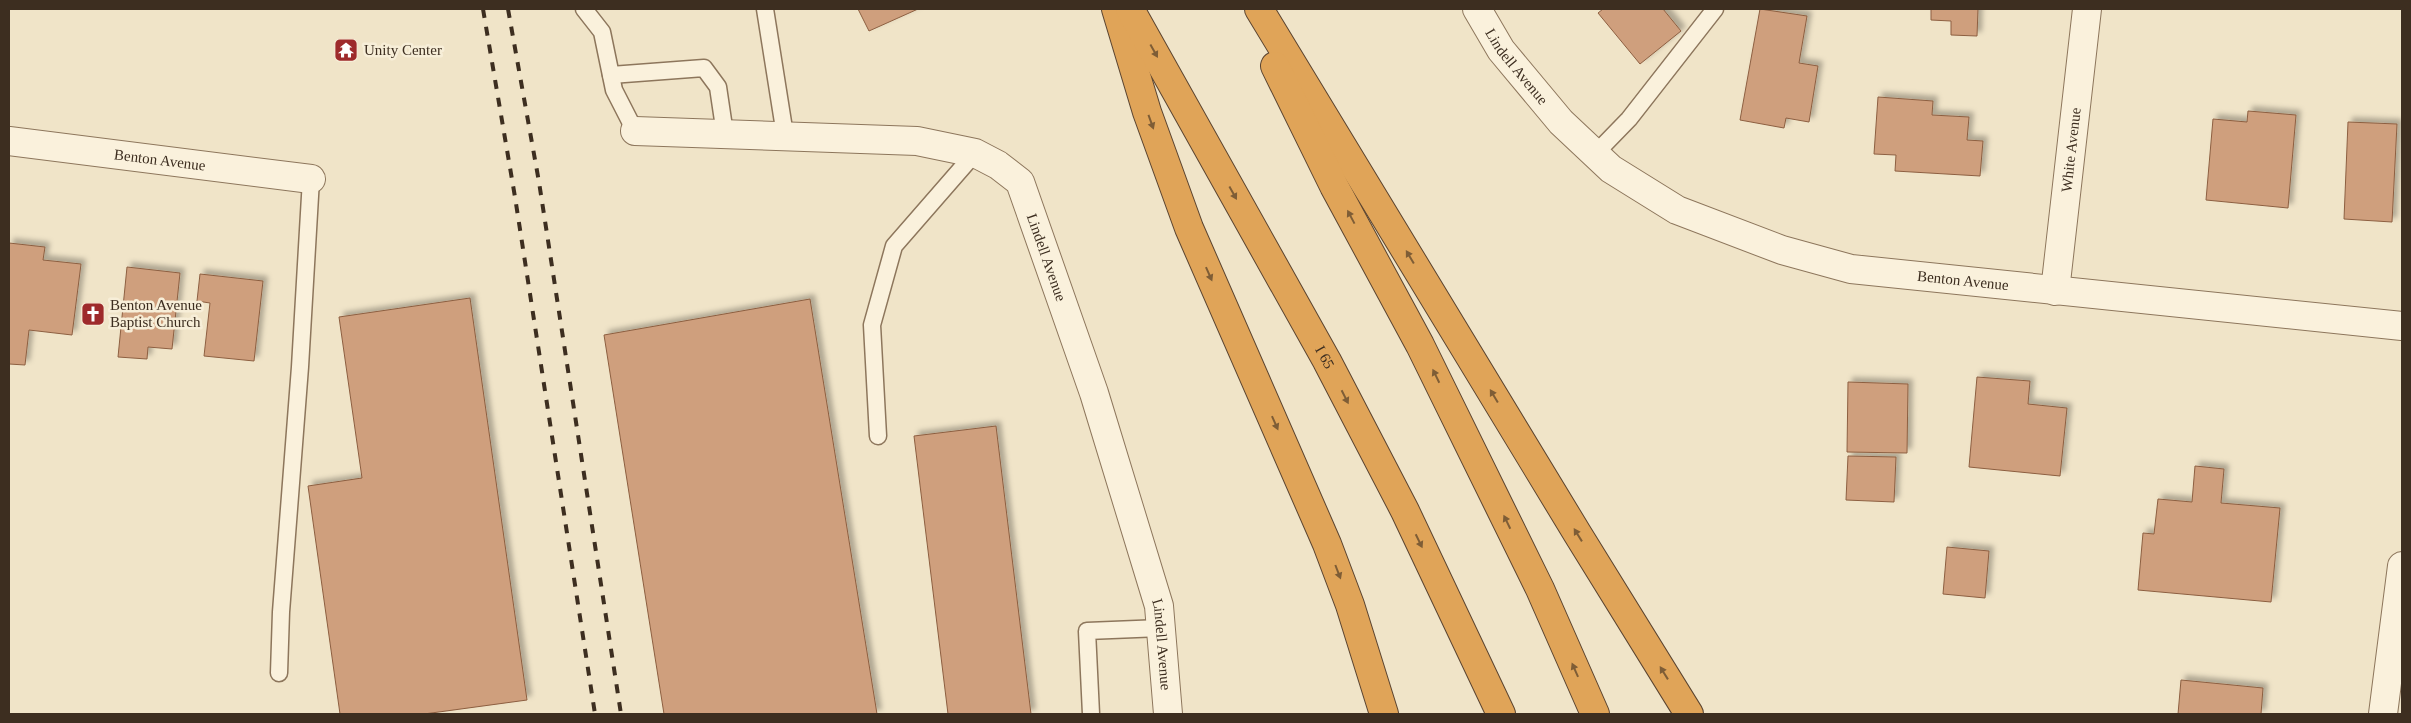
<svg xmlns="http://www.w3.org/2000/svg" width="2411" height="723" font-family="Georgia,serif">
	<defs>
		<filter id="shadow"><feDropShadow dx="4.5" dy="-4.5" stdDeviation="2.5" flood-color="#0004"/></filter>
	</defs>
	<rect width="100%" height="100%" fill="#f0e4c8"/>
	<g fill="#cf9f7d" stroke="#8d5f41" filter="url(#shadow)">
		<path d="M858,9h60l-49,22z"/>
		<path d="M1603,9h60l18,22 -41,33 -42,-51z"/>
		<path d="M1760,9l47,7 -8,47 19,3 -9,56 -23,-4 -2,10 -44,-8z"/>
		<path d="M1931,9h47l-1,27 -26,-1v-14l-20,-1z"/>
		<path d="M1878,97l55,4 -1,14 37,2 -2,23 16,1 -3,35 -85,-5 1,-16 -22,-1z"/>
		<path d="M2248,111l48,4 -8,93 -82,-8 7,-81 34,3z"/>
		<path d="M2348,122l49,2 -5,98 -48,-3z"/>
		<path d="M9,243l36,4 -2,13 38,4 -9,71 -43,-5 -4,35 -16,-1z"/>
		<path d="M127,267l53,6 -8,76 -24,-2 -1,12 -29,-2z"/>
		<path d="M200,274l63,7 -9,80 -50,-5 6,-53 -13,-2z"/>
		<path d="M470,298l57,402 -103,14h-84l-32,-228 54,-8 -23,-161z"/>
		<path d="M810,299l67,415h-213l-60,-379z"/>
		<path d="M1977,377l53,4 -2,23 39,4 -7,68 -91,-9z"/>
		<path d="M1848,382l60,2 -1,69 -60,-1z"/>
		<path d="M996,426l35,288h-83l-34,-278z"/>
		<path d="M1848,456l48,1 -2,45 -48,-2z"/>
		<path d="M2195,466l29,3 -3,34 59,5 -9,94 -133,-12 5,-57 11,1 4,-35 34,3z"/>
		<path d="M1947,547l42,4 -4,47 -42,-4z"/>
		<path d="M2181,680l82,8 -2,26h-83z"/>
	</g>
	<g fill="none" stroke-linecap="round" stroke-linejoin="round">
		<g stroke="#8d765c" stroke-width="19">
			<g id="service">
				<path d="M584,9l18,23 12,58 21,41"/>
				<path d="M765,9l20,126"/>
				<path d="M611,75l93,-7 14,19 7,47"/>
				<path d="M1595,154l34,-35 86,-110"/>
				<path d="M878,436l-6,-111 22,-79 81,-93"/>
				<path d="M279,673l2,-61 19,-245 11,-188"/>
				<path d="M1091,714l-4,-83 74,-3"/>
			</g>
		</g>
		<g stroke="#8d765c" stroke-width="30">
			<g id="minor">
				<path id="s1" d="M1477,9l24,41 60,72 50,47 66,41 105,40 69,19 551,57"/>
				<path id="s2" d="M635,131l282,10 58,12 23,12 22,17 74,211 65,213 9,108"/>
				<path id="s3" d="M9,141l302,38"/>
				<path id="s4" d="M2055,291l32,-282"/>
				<path d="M2383,714l19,-148"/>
			</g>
		</g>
		<g stroke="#5b4430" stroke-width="30">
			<g id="motorway">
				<path d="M1116,9l31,103 42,116 138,316 23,61 34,109"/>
				<path id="s5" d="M1130,9l197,352 78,150 96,203"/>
				<path d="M1259,9l318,524 112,181"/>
				<path d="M1275,66l59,120 86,159 120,244 55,125"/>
			</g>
		</g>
		<use href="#service" stroke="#faf1dc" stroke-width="16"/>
		<use href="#minor" stroke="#faf1dc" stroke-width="28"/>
		<use href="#motorway" stroke="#e0a458" stroke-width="28"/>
		<g stroke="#3d2e20" stroke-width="4" stroke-dasharray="9 9" stroke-linecap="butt">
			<path d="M483,9l32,188 80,517"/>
			<path d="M508,9l31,173 82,532"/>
		</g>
	</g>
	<defs><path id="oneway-solid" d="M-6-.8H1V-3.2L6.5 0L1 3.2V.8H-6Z" transform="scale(1.25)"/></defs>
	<g fill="#7e5d36">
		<use href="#oneway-solid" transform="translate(1154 51) rotate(61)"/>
		<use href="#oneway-solid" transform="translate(1151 122) rotate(70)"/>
		<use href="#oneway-solid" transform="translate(1233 193) rotate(61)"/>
		<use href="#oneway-solid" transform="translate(1351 217) rotate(-118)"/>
		<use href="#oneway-solid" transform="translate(1410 257) rotate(-121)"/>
		<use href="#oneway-solid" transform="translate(1209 274) rotate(66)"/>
		<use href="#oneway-solid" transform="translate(1436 376) rotate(-116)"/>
		<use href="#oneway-solid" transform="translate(1494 396) rotate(-121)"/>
		<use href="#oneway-solid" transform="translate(1345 397) rotate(63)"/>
		<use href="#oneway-solid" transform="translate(1275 423) rotate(66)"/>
		<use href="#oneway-solid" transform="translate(1507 522) rotate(-116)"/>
		<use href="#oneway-solid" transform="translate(1578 535) rotate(-122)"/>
		<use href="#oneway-solid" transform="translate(1419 541) rotate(64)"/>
		<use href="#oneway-solid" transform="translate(1338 572) rotate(69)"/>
		<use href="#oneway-solid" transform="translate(1575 670) rotate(-114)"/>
		<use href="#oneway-solid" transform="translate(1664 673) rotate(-122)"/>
	</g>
	<defs>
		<g id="temple-square" transform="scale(1.25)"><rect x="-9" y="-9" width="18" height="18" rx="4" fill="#9e2a2b" stroke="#f7eed8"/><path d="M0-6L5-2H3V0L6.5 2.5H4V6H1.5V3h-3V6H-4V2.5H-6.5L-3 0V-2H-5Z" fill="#fff"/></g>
		<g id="church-square" transform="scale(1.25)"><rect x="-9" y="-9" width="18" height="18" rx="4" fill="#9e2a2b" stroke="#f7eed8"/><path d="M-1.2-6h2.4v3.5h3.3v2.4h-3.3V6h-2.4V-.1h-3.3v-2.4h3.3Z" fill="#fff"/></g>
	</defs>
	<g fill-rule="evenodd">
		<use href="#temple-square" x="346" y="50"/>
		<use href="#church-square" x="93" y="314"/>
	</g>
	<g text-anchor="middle" stroke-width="5" stroke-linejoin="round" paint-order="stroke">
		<g font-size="15" fill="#3d2e20" stroke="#f7eed8" text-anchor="start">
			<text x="364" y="55">Unity Center</text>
			<text x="110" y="310">Benton Avenue<tspan x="110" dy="17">Baptist Church</tspan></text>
		</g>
		<g font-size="15" fill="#3d2e20" stroke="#f7eed8">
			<text dy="5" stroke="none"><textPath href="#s1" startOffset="70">Lindell Avenue</textPath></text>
			<text dy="5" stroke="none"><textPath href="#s4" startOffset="142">White Avenue</textPath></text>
			<text dy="5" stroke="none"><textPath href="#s3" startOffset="152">Benton Avenue</textPath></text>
			<text dy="5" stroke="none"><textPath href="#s2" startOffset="475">Lindell Avenue</textPath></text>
			<text dy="5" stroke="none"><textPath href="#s1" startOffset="584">Benton Avenue</textPath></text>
			<text dy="5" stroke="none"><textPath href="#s5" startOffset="399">I 65</textPath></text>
			<text dy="5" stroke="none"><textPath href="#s2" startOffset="880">Lindell Avenue</textPath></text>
		</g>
	</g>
	<rect width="2411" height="723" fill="none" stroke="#3d2e20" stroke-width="20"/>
</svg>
